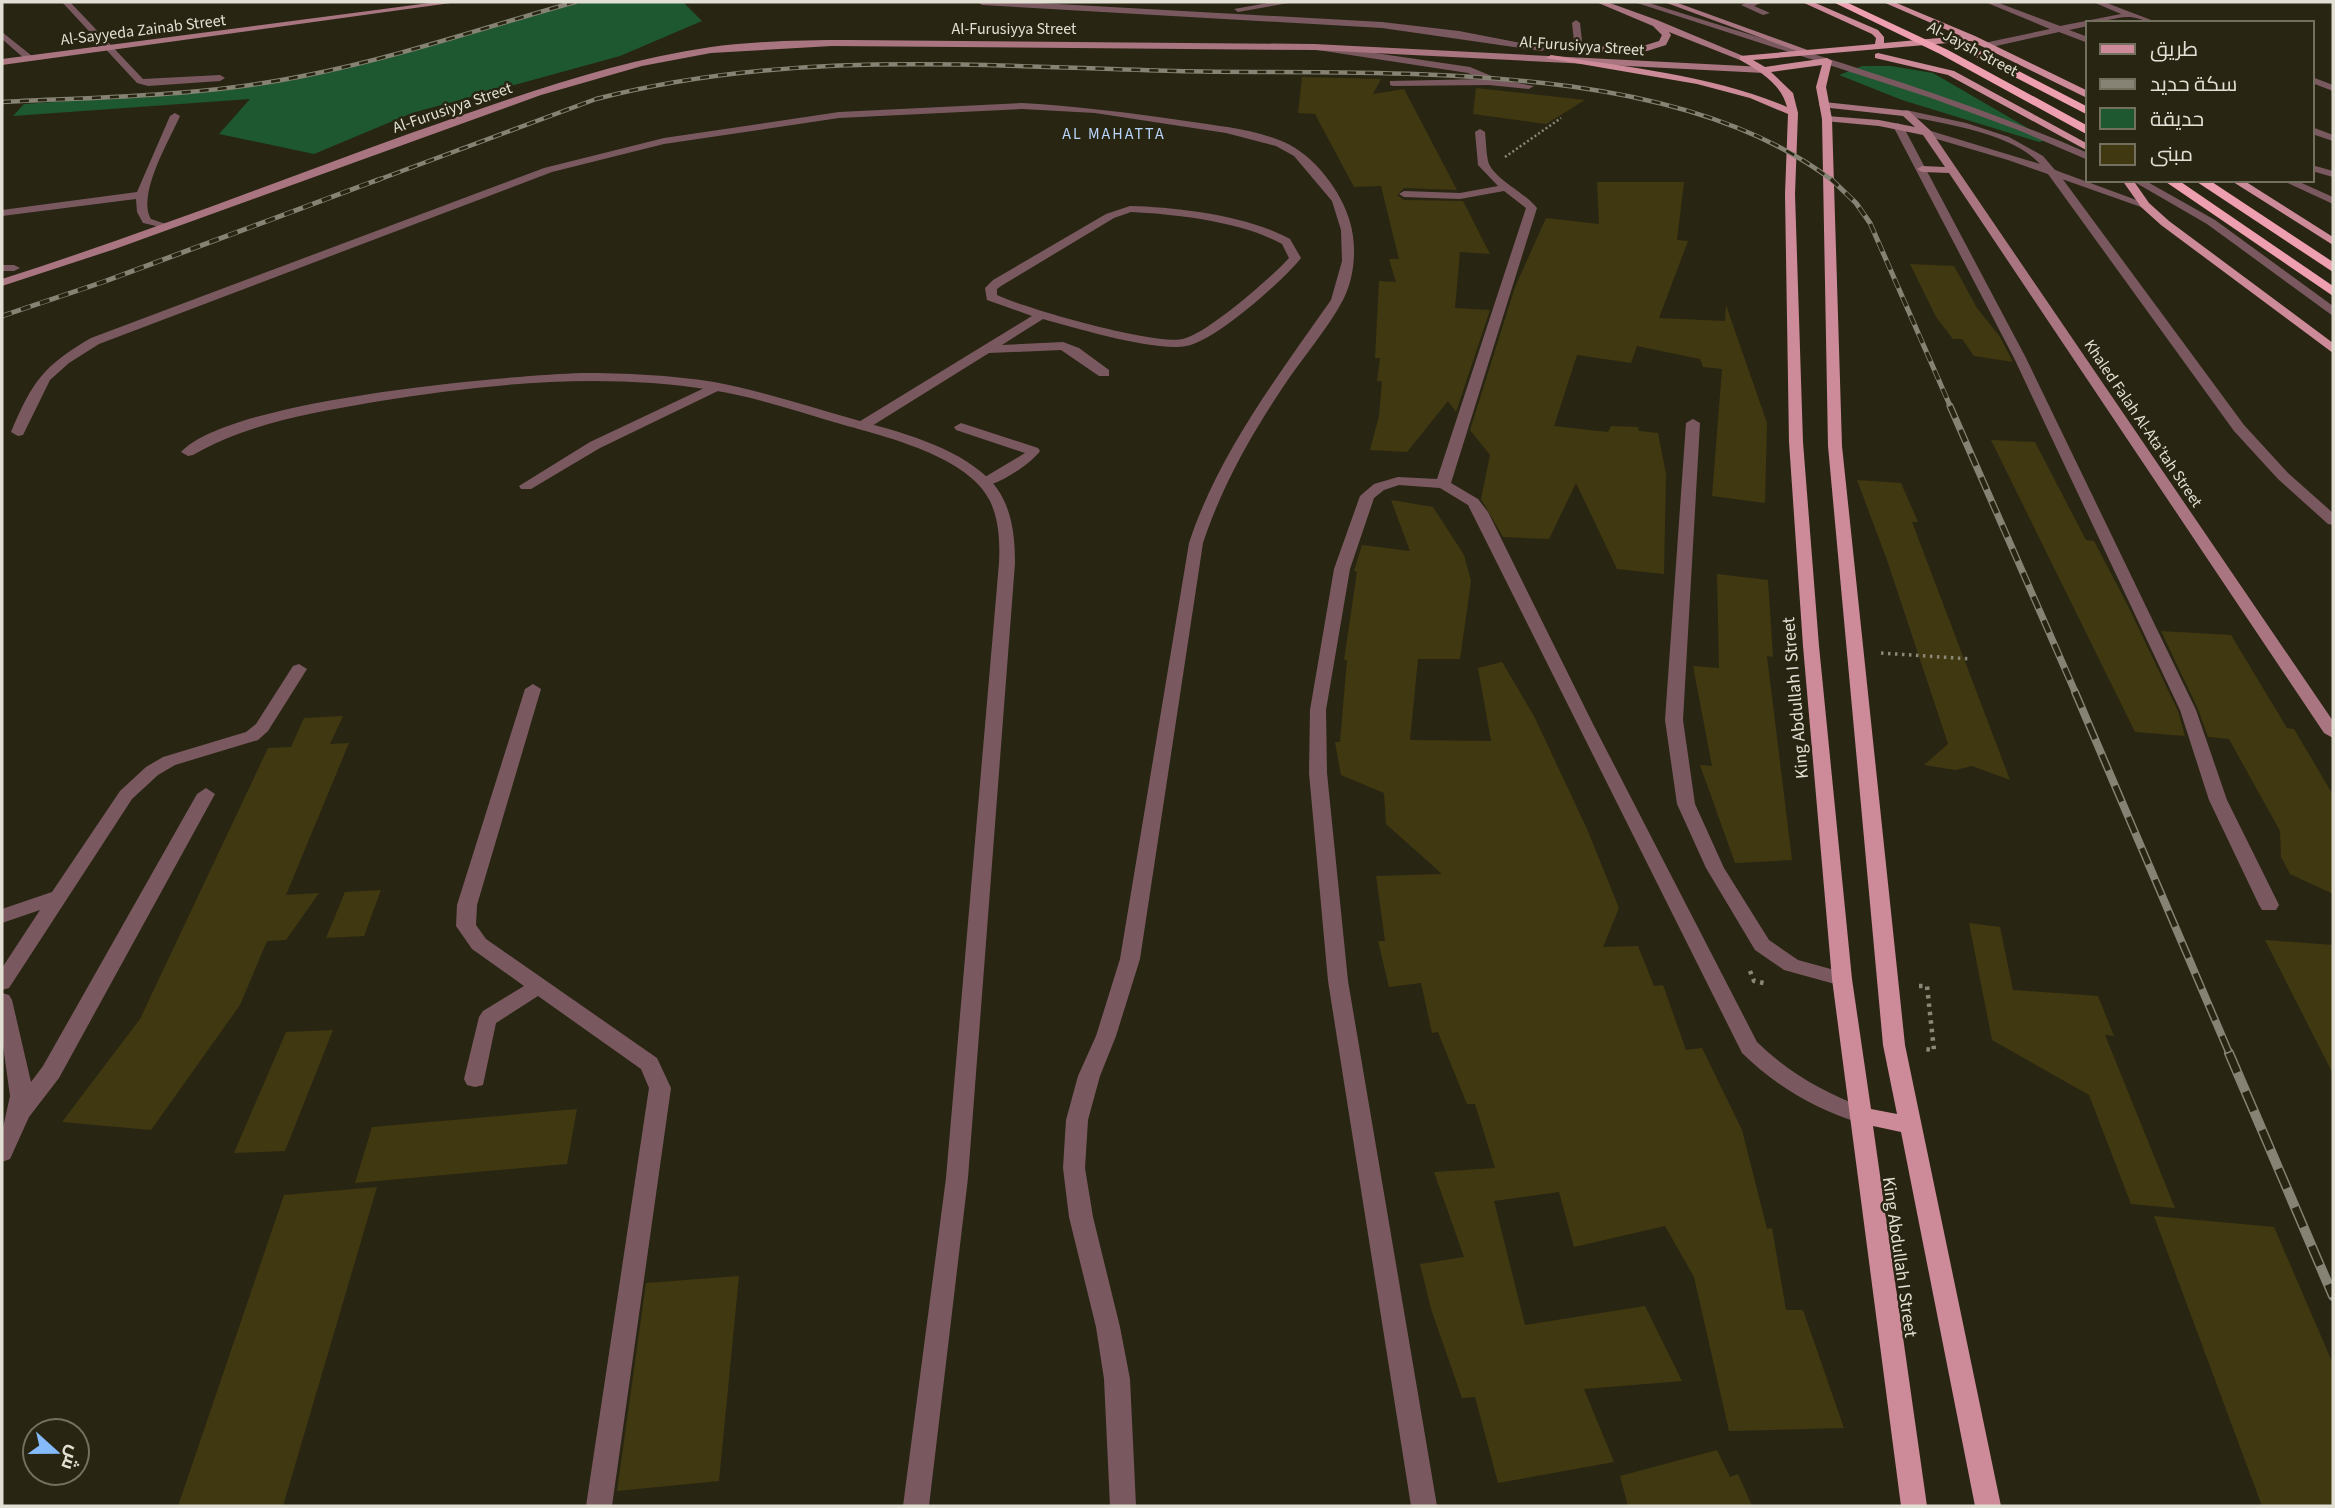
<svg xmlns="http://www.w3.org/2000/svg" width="2335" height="1508" font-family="'Source Sans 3',Cairo,sans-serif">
	<rect width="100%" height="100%" fill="#292513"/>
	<g fill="#1d5830">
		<path d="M583,2h100l19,19 -82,35 -208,57 -98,41 -95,-20 31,-35 -237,17 11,-12 177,-12 88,-12 54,-11z"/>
		<path d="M1862,66h29l42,7 115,67 -9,2 -137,-42 -63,-25z"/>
	</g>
	<g fill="#403810">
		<path d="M1302,77l79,2 -8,15 31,-5 53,101 -53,-2 -7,7 7,5 59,1 27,53 -30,-2 -5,56 35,2 -34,102 -8,-11 -41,51 -37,-2 9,-34 3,-35h-5l3,-23h-5l4,-77 17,1 -7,-23h10l-18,-73 -27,1 -39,-73 -17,-1z"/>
		<path d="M1476,88l109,12 -39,24 -73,-10z"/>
		<path d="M1597,182h87l-7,58 11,1 -29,77 66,3 1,-16 41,118 -2,80 -53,-7 10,-127 -19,-2 -3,-8 -63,-13 -6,17 -54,-8 -23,71 54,6 3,-6 27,1 1,4 19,2 8,41 -2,100 -47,-5 -41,-86 -27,56 -46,-2 -22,-38 9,-44 -20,-25 45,-143 31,-69 53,6z"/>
		<path d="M1910,264l44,2 23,42 23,29 13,25 -39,-6 -12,-17h-9l-17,-22z"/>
		<path d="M1991,440l44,2 51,98 8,1 33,63 51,107 7,25 -50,-4z"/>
		<path d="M1857,480l44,3 17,39h-6l98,258 -38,-14 -17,4 -31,-5 24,-21 -61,-184z"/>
		<path d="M1391,500l42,7 31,48 7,26 -11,78h-42l-8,81 81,1 -13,-73 24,-6 32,54 53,113 32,79 -16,39 35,-1 16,40 9,-1 23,65 16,-2 40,82 25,99 5,-1 14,82h17l41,118 -115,3 -35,-154 -29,-51 -91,21 -15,-55 -65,9 31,124 120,-19 37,75 -98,8 30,73 -116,21 -23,-86 -13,1 -31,-89 -11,-45 44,-7 -30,-85 61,-4 -20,-64h-8l-29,-72 -6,1 -11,-50 -32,4 -11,-46h7l-9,-65 66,-2 -56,-50 -2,-31 -43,-18 -6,-33h5l7,-82h-3l13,-88 -3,-1 8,-26 48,6z"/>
		<path d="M1717,574l51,6 5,77 -6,-1 25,204 -57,3 -35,-98 12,1 -19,-100 26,2z"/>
		<path d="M2161,631l70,4 56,93 7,1 39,66v99l-43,-20 -9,-17 -1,-26 -51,-92 -21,-2 -10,-28z"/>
		<path d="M343,716l-13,28 19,-1 -63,152 33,-2 -33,47 -19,1 -27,64 -89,125 -89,-8 78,-103 128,-271 23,-1 13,-29z"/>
		<path d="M381,890l-17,46 -38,2 19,-46z"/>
		<path d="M1969,923l31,4 13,63 85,6 16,40 -9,-1 70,173 -44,-4 -42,-109 -97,-55z"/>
		<path d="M2265,940l68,5v129z"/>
		<path d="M333,1030l-48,121 -51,2 52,-121z"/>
		<path d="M577,1109l-10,55 -212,19 17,-56z"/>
		<path d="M377,1187l-94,319h-105l106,-311z"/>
		<path d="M2154,1216l120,11 59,137v142h-71z"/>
		<path d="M739,1276l-20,205 -102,10 29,-208z"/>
		<path d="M1717,1450l13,27 8,-3 14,32h-124l-8,-30z"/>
	</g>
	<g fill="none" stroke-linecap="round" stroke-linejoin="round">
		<path stroke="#8b8879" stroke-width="2.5" stroke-dasharray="2 2.5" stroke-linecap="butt" d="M1505,157l56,-39"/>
		<path stroke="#8b8879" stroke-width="3.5" stroke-dasharray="2.5 4.5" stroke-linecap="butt" d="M1881,653l90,6"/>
		<g stroke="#8b8879" stroke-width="4.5" stroke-dasharray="3.5 5" stroke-linecap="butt">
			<path d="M1750,971l4,10 14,3"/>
			<path d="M1919,986h8l7,64 -11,-1"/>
		</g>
		<g fill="#79595f" fill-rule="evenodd">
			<path d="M1634,2h12c148,47 299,89 442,151v7l-70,-30 -87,-32z"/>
			<path d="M1748,2h15l-9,4 16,7 -7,2 -22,-10z"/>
			<path d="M1576,20l4,3 3,27 -4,3 -4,-3 -3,-27z"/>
			<path d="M1314,44l156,23 31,13 33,6 -5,3 -40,-4 -96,1 -3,-1v-4l93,-2 -15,-6 -157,-24 -1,-2z"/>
			<path d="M1022,103c55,3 109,10 164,18 32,5 68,8 98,21 30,13 58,50 66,80 7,24 5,55 -7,78 -16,30 -41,58 -60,87 -32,48 -62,101 -80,156l-63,416 -24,77 -16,40 -12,44 -3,48 8,49 27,110 10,52 6,127h-26l-6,-127 -8,-52 -27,-110 -6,-49 3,-48 12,-44 18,-40 24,-77 69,-416c29,-89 89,-167 142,-243l11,-39 -1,-31 -9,-29 -38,-45 -18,-10 -50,-13 -131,-20 -73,-4 -183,9 -175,26 -112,28 -453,172 -30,19 -19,17 -27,55 -5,1 -7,-4c21,-50 32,-66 80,-94l453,-170 120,-30 175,-26z"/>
			<path d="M1898,123l5,3 123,232 170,352 31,90 52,105 -3,5h-14l-3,-5 -50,-105 -29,-90 -166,-352 -121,-232z"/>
			<path d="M2048,170h8l188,255 44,48 45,40v12l-5,-1 -50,-45 -44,-48 -186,-257z"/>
			<path d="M2131,180h13l71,40 118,86v10l-126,-92z"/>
			<path d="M2281,180h14l38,17v7z"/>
			<path d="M1130,206c47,1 119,10 160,33l11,19c-18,23 -87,84 -115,88 -30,6 -111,-18 -143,-27l-41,26 61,-3 16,6 30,22v6h-10l-38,-26 -72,3 -122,76h-10v-6l175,-107 -45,-16 -2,-12 8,-8 113,-66zM1131,212c45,2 112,10 151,32l7,14c-17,19 -82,76 -106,81 -30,6 -156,-30 -186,-44v-6l4,-3 113,-68z"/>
			<path d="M715,383l5,1v6l-120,58 -69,41h-10l-2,-3 71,-44z"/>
			<path d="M1693,419l7,4 -17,297 12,84 29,64 45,72 29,20 51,14 3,5 -3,5 -7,2 -58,-16 -29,-20 -49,-82 -29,-64 -12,-84 21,-297z"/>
			<path d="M961,423l77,25 2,3c-8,12 -46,38 -60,35v-6l45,-27 -69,-23 -2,-3z"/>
			<path d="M299,664l8,5 -39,62 -10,9 -83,25 -17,10 -26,24 -123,189 -7,2v-22l38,-58 -38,13v-14l50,-17 68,-101 26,-24 17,-10 83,-25 10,-8 37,-58z"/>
			<path d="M533,684l8,5 -64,216 -1,20 10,14 171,119 14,30 -59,418h-26l63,-418 -8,-19 -103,-73 -42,27 -13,62 -8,2 -8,-2 -3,-6 15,-62 4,-6 41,-25 -52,-37 -16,-23 1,-21 68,-216z"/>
			<path d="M206,788l9,6 -156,284 -30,39 -19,42 -8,3v-30l8,-36 -8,-58v-45l7,2 3,5 19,82 12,-16 154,-272z"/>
		</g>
		<g fill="#79595f" fill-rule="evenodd">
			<path d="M62,2h8l73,77 77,-4 5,3 -5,3 -72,5 -11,-3z"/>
			<path d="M978,2h44l360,20 77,9 87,17 -4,3 -160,-23 -400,-23z"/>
			<path d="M1273,2h21l-56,10 -4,-3z"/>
			<path d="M1985,2h11l64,24 61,-12 -28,-12h11l55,21c-11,0 -19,-5 -29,-6 -13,-1 -28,6 -42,6v3l-19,4 19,7v6l-29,-11 -72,16 -3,-1v-4l66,-14z"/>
			<path d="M2,32l30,24v4h-6l-24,-21z"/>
			<path d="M2312,77l21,8v6l-21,-8z"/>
			<path d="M1906,110l60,13 43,14 34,19 12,14 95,35 -9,2 -133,-47 -85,-25v-4h8l109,33c-29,-32 -97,-40 -137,-49v-4z"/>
			<path d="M175,113l5,3c-11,25 -43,78 -29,103l18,6v4l-26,-6 -6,-11 -1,-13 -134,17v-6l135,-18 33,-76z"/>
			<path d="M2312,127l21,8v6l-21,-7z"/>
			<path d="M1480,129l5,3c1,9 1,20 3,29 4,17 38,32 49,47l-86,275 27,16 10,13 105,212 164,318c33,32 68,51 111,67l3,6 -3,6 -8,2c-46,-14 -84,-37 -118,-70l-274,-548 -28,-17 -41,-3 -15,5 -10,8 -24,71 -24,141 1,63 21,208 89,525h-26l-83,-525 -19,-208 1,-63 24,-141 26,-73 14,-12 24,-7 39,2 89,-271 -22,-17 -44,8 -56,-2 -5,-3 5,-3 56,2 38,-7 -20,-21 -3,-33z"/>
			<path d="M2312,165l21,6v6l-21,-6z"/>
			<path d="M2,265h12l6,3 -6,3h-12z"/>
			<path d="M581,373c44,0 89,2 133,9 47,9 93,24 139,37 46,13 101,26 136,60 22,22 26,54 26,84l-47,615 -39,328h-26l43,-328 53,-615c1,-21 0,-43 -9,-62 -21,-44 -103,-64 -146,-76 -44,-13 -88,-28 -133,-35 -113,-18 -225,-6 -337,12 -64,11 -124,21 -181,53l-5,1 -7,-4c50,-53 322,-76 400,-79z"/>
		</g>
		<g fill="#a87580" fill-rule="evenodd">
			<path d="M437,2h21l-456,63v-6z"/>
			<path d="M1596,2h11l50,18 91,38 -8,2 -71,-28 2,3 -5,10 -19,6 -63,1v-4l3,-1 59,-2 13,-4 3,-6 -9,-9z"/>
			<path d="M1664,2h11l138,50 -8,2z"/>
			<path d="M849,40l465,4 450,23 5,3 -5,3 -450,-23 -482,-4 -121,7 -69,13 -101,29 -426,154 -113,37v-7c138,-44 273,-97 409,-146 98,-34 197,-71 300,-86 46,-6 92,-7 138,-7z"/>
			<path d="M1824,102l85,9 22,20 402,590v17l-9,-5 -375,-560 -27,-1 -5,-3 5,-3 23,1 -22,-32 -44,-9 -55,-5 -2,-2 5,-3 52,4 36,7 -12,-11 -82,-9 -2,-2z"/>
		</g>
		<g fill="#cd8b99" fill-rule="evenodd">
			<path d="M1802,2h11l65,28 6,7v6l77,-7 -78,-34h11l81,34 113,55v7l-3,-1 -114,-56 -218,19 12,7 62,-9 5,3 -6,26 6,32 10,327 63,599 96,461h-26l-74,-374 -28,-6 54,380h-26l-69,-527 -29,-333 -14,-204 -4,-248 3,-80 -38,-16 -53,-14 -151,-26 5,-3c80,13 161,20 236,52 -6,-23 -27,-36 -47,-47v-4l135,-12 1,-6 -4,-4zM1822,65l-6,22 6,32 6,327 55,599 14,69 -26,-5 -19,-130 -33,-333 -16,-204 -8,-248 3,-81 -5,-20 -22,-21z"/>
			<path d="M1878,53l76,18 134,73v7l-140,-76 -73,-17v-4z"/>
			<path d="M2122,180h11l16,23 20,18 164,122v10l-172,-128 -20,-18z"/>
			<path d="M2230,180h13l90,57v8z"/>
		</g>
		<g fill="#ee9fb0" fill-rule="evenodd">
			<path d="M1833,2h13l102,48 140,76v9l-148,-81z"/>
			<path d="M1972,51h8l108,56v8l-116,-60z"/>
			<path d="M2163,180h15l155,106v10z"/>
			<path d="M2194,180h15l124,82v10z"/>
		</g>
		<g stroke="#868374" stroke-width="4.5">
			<g id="rail-far4">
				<path d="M2,102c100,-5 203,-6 301,-26 93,-18 182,-49 272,-74"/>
				<path d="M375,181l221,-82c194,-50 381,-33 579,-28 199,5 493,-17 658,110"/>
			</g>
		</g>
		<g stroke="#868374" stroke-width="5">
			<g id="rail-far3">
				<path d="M1831,179l25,24 14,20 81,185"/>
				<path d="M2,316l101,-34 277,-103"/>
			</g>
		</g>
		<g stroke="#868374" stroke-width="7">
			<path id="rail-far2" d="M1950,406l126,288"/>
		</g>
		<g stroke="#868374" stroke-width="8">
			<path id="rail-far1" d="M2075,692l155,363"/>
		</g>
		<g stroke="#868374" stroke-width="10">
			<path id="rail" d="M2229,1053l104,243"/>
		</g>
		<use href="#rail-far4" stroke="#292513" stroke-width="2.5" stroke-dasharray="9" stroke-linecap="butt"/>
		<use href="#rail-far3" stroke="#292513" stroke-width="3.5" stroke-dasharray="10" stroke-linecap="butt"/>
		<use href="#rail-far2" stroke="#292513" stroke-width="4.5" stroke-dasharray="13" stroke-linecap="butt"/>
		<use href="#rail-far1" stroke="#292513" stroke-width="5" stroke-dasharray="17" stroke-linecap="butt"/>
		<use href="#rail" stroke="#292513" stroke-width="7" stroke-dasharray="21" stroke-linecap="butt"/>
	</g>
	<g text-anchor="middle" stroke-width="5" stroke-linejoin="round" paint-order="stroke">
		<g font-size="16" fill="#e2e0d4" stroke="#292513">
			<text x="1014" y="34">Al-Furusiyya Street</text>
			<text transform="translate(143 29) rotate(-7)" y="6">Al-Sayyeda Zainab Street</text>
			<text transform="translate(1582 45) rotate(4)" y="6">Al-Furusiyya Street</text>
			<text transform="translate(1973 48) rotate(28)" y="6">Al-Jaysh Street</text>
			<text transform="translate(452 107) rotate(-19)" y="6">Al-Furusiyya Street</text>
			<text transform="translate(2144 423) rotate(56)" y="6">Khaled Falah Al-Ata’tah Street</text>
		</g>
		<g font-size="16" letter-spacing="2" fill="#b8d6fb" stroke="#292513">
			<text x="1114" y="139">AL MAHATTA</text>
		</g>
		<g font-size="18" fill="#e2e0d4" stroke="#292513">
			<text transform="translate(1795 698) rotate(-95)" y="6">King Abdullah I Street</text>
			<text transform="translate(1900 1257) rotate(82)" y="6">King Abdullah I Street</text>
		</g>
	</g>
	<rect width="2335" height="1508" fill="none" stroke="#e2e0d4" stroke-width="7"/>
	<rect x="2086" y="21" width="228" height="161" fill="#292513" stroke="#737060" stroke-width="2"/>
	<rect x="2100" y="44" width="35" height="10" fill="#cd8b99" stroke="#737060" stroke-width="2"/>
	<text x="2150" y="56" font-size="21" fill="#e2e0d4">طريق</text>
	<rect x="2100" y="79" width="35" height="10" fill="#868374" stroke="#737060" stroke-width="2"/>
	<text x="2150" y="91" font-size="21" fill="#e2e0d4">سكة حديد</text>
	<rect x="2100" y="108" width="35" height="21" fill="#1d5830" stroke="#737060" stroke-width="2"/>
	<text x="2150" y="126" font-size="21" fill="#e2e0d4">حديقة</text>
	<rect x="2100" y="144" width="35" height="21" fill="#403810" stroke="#737060" stroke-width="2"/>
	<text x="2150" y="161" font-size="21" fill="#e2e0d4">مبنى</text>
	<g transform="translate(56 1452) rotate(111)"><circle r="33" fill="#292513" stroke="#737060" stroke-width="2"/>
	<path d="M0-5L12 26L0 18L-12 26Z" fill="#85bbfb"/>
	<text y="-10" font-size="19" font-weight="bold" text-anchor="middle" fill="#e2e0d4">ش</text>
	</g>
</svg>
